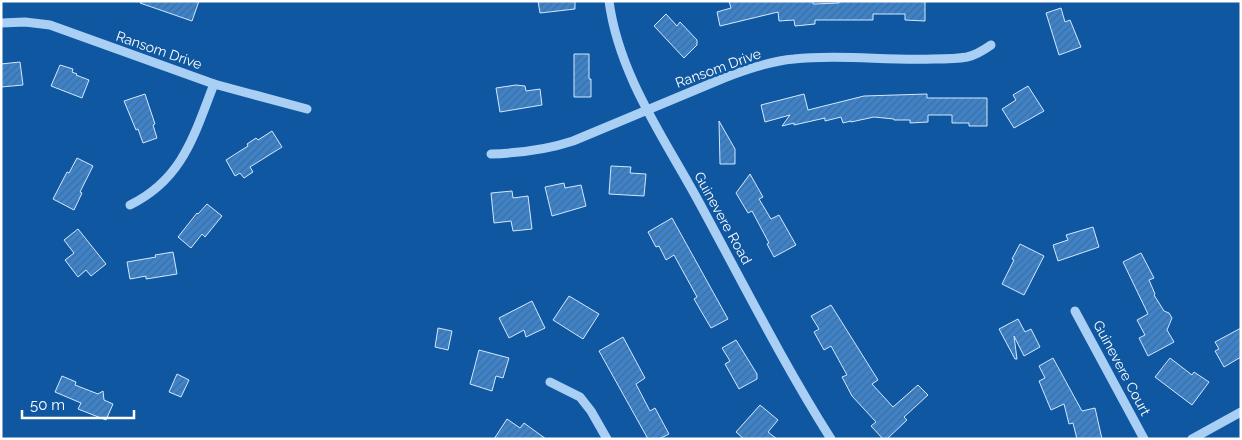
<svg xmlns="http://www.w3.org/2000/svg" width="1242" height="440" font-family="Raleway,sans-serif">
	<defs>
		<pattern id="building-hatch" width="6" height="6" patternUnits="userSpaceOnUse" patternTransform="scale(1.25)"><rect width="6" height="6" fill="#3e83c9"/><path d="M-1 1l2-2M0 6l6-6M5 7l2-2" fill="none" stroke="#446d97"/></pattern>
	</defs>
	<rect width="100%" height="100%" fill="#1057a1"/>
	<g fill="url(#building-hatch)" stroke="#d2e8fe">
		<path d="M141,1h58l-7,20 -52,-18z"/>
		<path d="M538,1h37v8l-35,4z"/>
		<path d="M729,1h84v3l26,-1v-2h86v20l-20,-1v-6h-32v6h-58v4l-20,2 -1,-6 -15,1 -1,-9 -58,14 -3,-14 14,-4z"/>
		<path d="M1061,8l4,14 5,-2 11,27 -22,8 -13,-42z"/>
		<path d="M666,14l11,12 3,-4 17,18v5l-13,13 -30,-32z"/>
		<path d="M574,54h15v25h2v18h-17z"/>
		<path d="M20,62l3,23 -22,2v-23z"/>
		<path d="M60,65l13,4 -1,3 5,2 -1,1 13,5 -7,18 -31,-12z"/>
		<path d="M516,85l9,1 1,5 14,-2 2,16 -42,7 -4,-24z"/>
		<path d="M1028,86l16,25 -30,17 -12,-19 14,-9 -3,-5z"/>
		<path d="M145,94l10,30 -2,1 4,13 -14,5 -5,-14 -2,1 -12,-29z"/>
		<path d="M804,94l4,16 56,-14 63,-2v4h60v28h-18v-3h-17v-8h-24v7l-18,1v-3h-16v-1l-20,-2 -23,5v-1l-8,2 -2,-6 -16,4v-3l-31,7v-2l-12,3 8,-11 -25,7 -4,-17z"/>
		<path d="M719,121l16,28v15h-15z"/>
		<path d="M272,131l10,16 -32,20 3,5 -9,6 -4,-5 -5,3 -9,-16 22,-14 -1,-2 9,-6 2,2z"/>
		<path d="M77,158l16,8 -13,26 2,1 -8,17 -21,-11 14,-27 2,1z"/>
		<path d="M611,166l20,1 -1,6 16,1 -2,22 -35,-2z"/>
		<path d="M750,174l13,23 -4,2 12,20 8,-4 17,30 -22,12 -7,-13 2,-1 -17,-32 -4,2 -12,-20z"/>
		<path d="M564,183l1,5 16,-3 5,21 -34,10 -7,-29z"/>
		<path d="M512,191l1,7 15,-2 4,33 -19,2 -2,-10 -17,2 -3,-30z"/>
		<path d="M207,204l15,12 -17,21 -3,-3 -11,14 -13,-11 19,-24 1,1z"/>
		<path d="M672,218l56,101 -17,9 -17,-29 3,-2 -23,-42 -8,5 -7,-14 -3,1 -8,-15z"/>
		<path d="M1093,227l6,20 -41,14 -5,-16 15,-5 -2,-5z"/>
		<path d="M78,229l28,35 -15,12 -5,-6 -8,7 -13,-17 9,-7 -10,-13z"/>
		<path d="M1020,244l24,12 -20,39 -22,-11 12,-24 -2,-1z"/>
		<path d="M173,252l4,22 -31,5v-3l-16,3 -3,-17 29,-5 -1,-2z"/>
		<path d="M1141,253l13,25 -5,2 6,14 -1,1 10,16 5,2 3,5 -5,12 7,12 -26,14 -9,-18 6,-3 -8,-15 11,-6 -25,-52z"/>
		<path d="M569,296l30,18 -16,25 -30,-19z"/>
		<path d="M532,301l13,27 -19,9 -2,-7 -15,8 -10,-20z"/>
		<path d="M831,305l47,75 -6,4 21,23 25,-22 10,10 -24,22 3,3 -20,19h-4l-12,-13 5,-4 -24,-26 -10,-19 5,-2 -16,-29 -7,4 -10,-18 5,-3 -8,-13z"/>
		<path d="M1018,319l7,13 6,-3 9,18 -16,9 -10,-20 3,23h-2l-16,-30z"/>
		<path d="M438,328l14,3 -4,19 -13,-3z"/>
		<path d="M1241,328v29l-17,10 -9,-16 4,-2 -4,-7z"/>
		<path d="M623,337l22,41 -9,6 14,27 5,-3 14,26 -10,5h-11l-49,-88z"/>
		<path d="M736,340l21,34v5l-18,10 -14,-25 5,-3 -8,-13z"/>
		<path d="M479,350l30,8 -6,20 -7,-2 -4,15 -22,-7z"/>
		<path d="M1053,358l29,53 13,-3 7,31h-25l-4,-16 -4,1 -5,-20 -13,6 -12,-29 6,-3 -6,-12z"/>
		<path d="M1170,358l22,17 2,-3 15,10 -17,23 -37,-28z"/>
		<path d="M177,374l12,6 -8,17 -12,-5z"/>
		<path d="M62,376l14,6 -1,3 23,9 5,-3 1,9 9,4 -7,16 -28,-11 3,-6 -26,-11z"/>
		<path d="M760,405l18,15 -10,12 9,7h-33l-8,-7z"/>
		<path d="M507,419l13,9 4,-5 22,16h-52z"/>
	</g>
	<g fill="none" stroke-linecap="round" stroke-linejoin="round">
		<g stroke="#a9cff5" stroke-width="9">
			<path d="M609,1c10,75 56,138 91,203 43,79 83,159 131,235"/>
			<path d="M1,23l24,-1 25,3 164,59 93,25"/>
			<path d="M491,154c29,-1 55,-4 82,-13l151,-63c23,-9 46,-17 70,-19 46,-5 93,2 139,0 11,0 23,0 34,-2 9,-2 17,-7 24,-12"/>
			<path d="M130,205c53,-26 64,-70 84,-121"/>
			<path d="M1075,311l69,128"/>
			<path d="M550,382l30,15 11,14 16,28"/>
			<path d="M1192,439l49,-27"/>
		</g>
	</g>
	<g text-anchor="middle" stroke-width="5" stroke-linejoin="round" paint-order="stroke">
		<g font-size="14" fill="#fff" stroke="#1057a1">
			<text transform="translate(159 50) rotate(19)" y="5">Ransom Drive</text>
			<text transform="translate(718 68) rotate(-20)" y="5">Ransom Drive</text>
			<text transform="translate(723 218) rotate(61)" y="5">Guinevere Road</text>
			<text transform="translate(1122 368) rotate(62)" y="5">Guinevere Court</text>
		</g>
	</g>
	<rect width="1242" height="440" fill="none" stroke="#ffffff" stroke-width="5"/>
	<path d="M22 410v8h112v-8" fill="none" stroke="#ffffff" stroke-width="2.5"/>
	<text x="30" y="410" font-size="15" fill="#ffffff" stroke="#1057a1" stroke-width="4" paint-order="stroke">50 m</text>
</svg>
